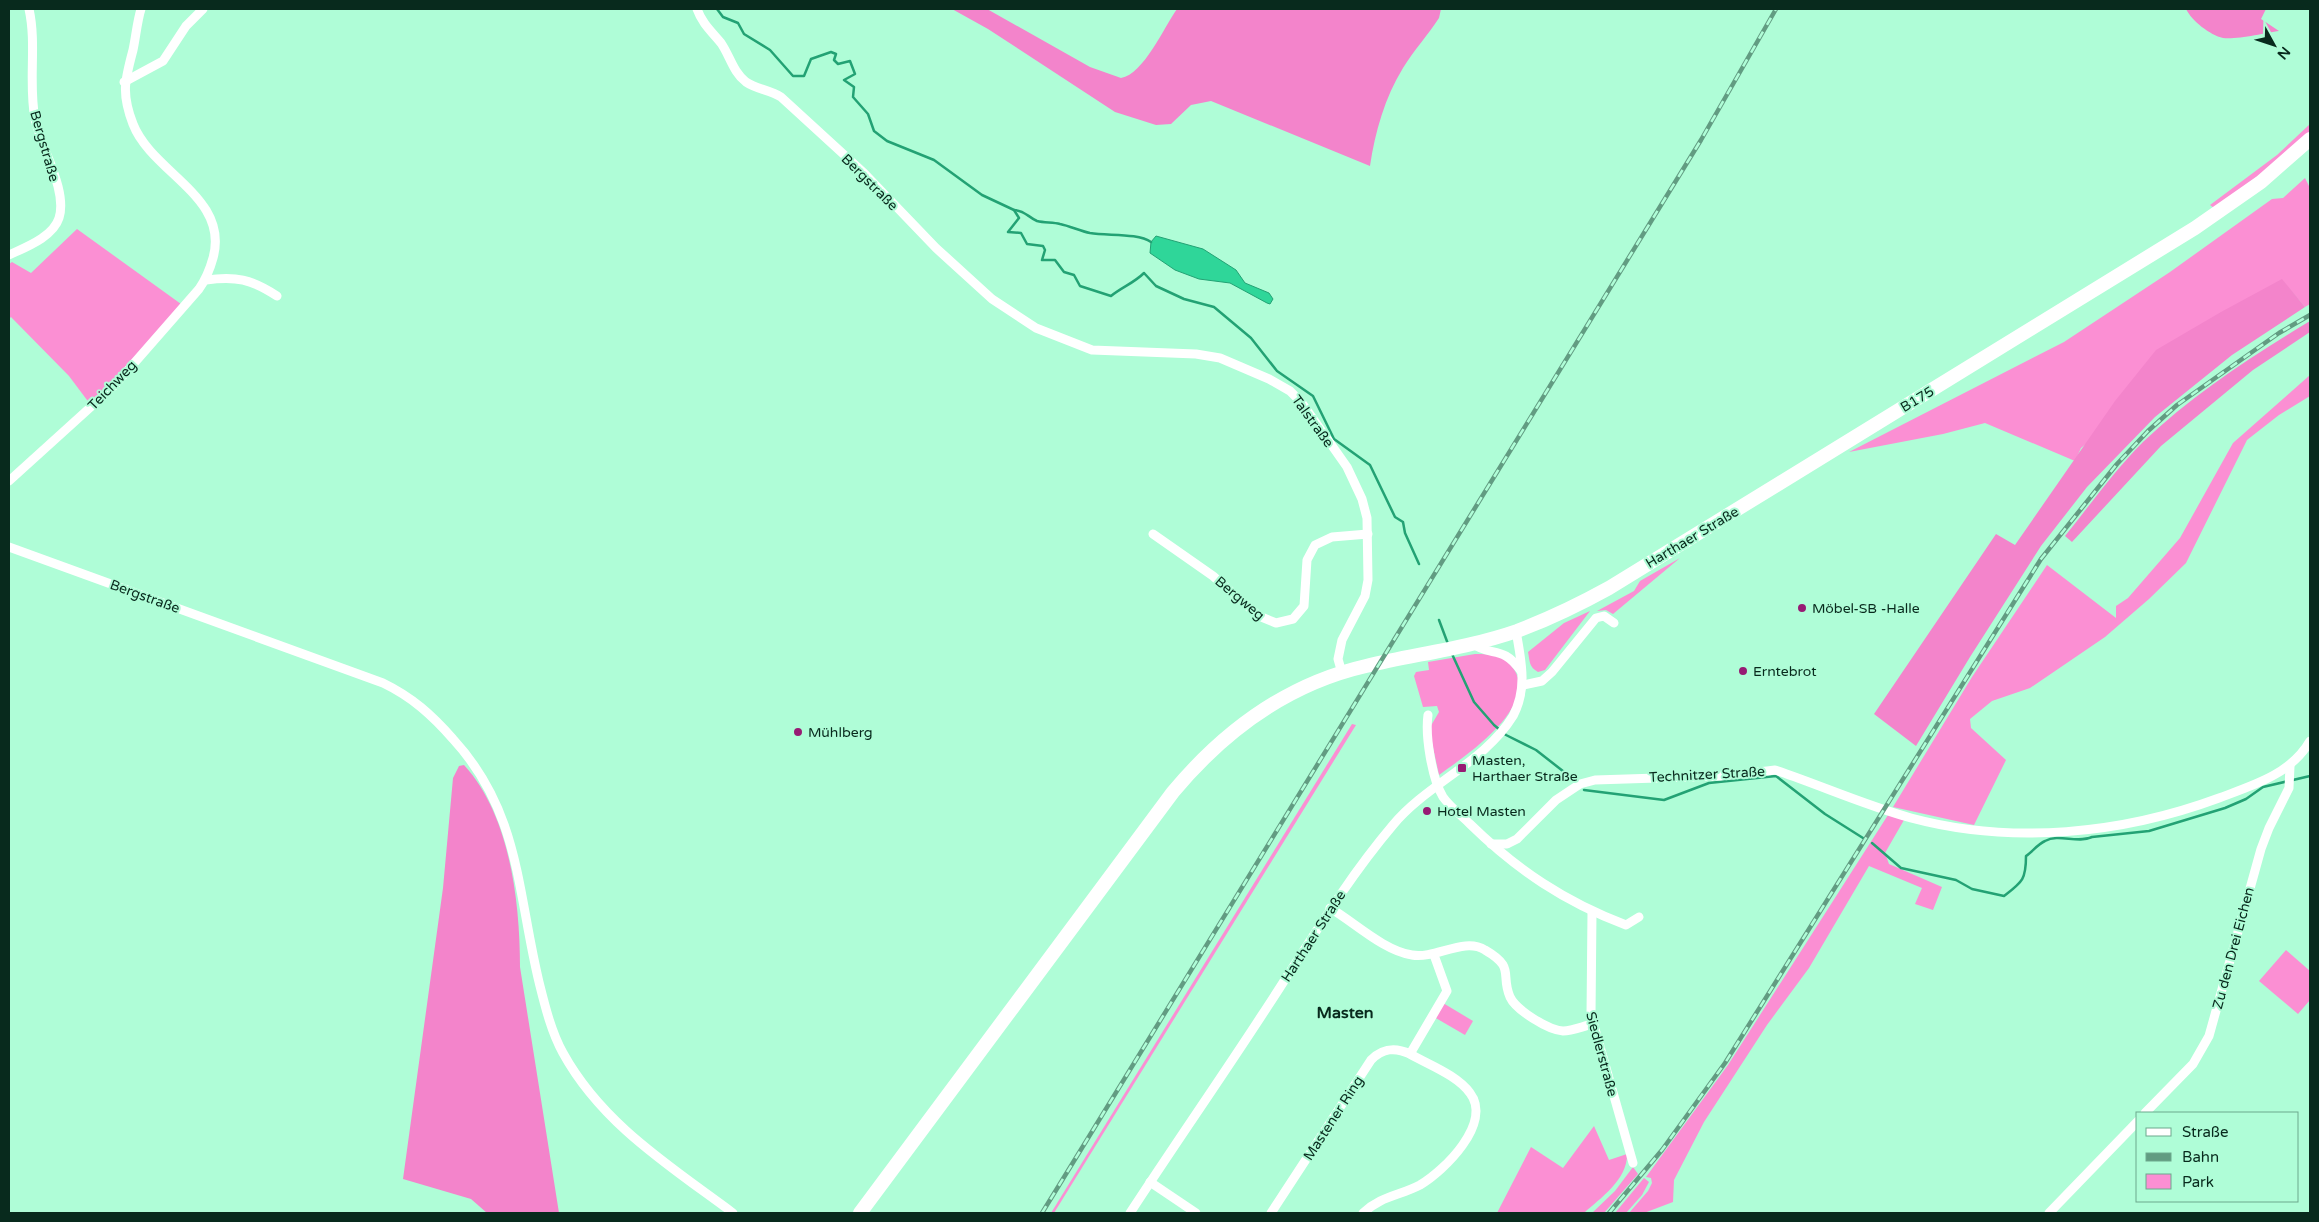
<svg xmlns="http://www.w3.org/2000/svg" width="2319" height="1222" font-family="'Varela Round',sans-serif">
	<rect width="100%" height="100%" fill="#affdd7"/>
	<g fill="#fb8fd3">
		<path d="M2310,124v7l-40,36 -56,41 -4,-3 67,-50z"/>
		<path d="M2305,178l5,10v116l-5,3 -23,-27 -201,168 -6,13 -90,-38 -42,11 -94,18 215,-110 106,-70 102,-73 11,-1z"/>
		<path d="M77,229l104,75 -75,85 -16,15 -21,-28 -58,-59 -2,2v-55l3,-2 19,11z"/>
		<path d="M2310,375v21l-31,19 -32,25 -61,123 -37,36 -44,38 -75,51 -38,13 -22,18 1,9 35,32 -32,65 -81,-18 79,-130 75,-112 69,53v-12l12,-8 52,-60 53,-95z"/>
		<path d="M1680,558l-67,56 -7,-4 -9,1 37,-20 6,-10z"/>
		<path d="M1590,611l-45,59 -7,2c-9,-5 -8,-10 -10,-20l36,-29z"/>
		<path d="M1475,654c16,0 31,1 40,17 21,38 -50,85 -76,104l-10,-46 10,-17 -2,-6 -14,1 -9,-31 2,-4 13,-2 -1,-8z"/>
		<path d="M1352,724l4,1 -302,488h-3z"/>
		<path d="M1888,815l16,5 -19,33 4,11 53,23 -9,23 -18,-6 7,-16 -53,-22 -60,102 -42,57 -63,97 -30,58 -1,22 -29,11h-15l19,-22 4,-8 -1,-5 -5,-1 82,-112z"/>
		<path d="M2286,950l24,21v29l-12,14 -39,-33z"/>
		<path d="M1443,1003l30,18 -8,14 -31,-18z"/>
		<path d="M1594,1126l15,34 18,-6c1,25 -26,44 -43,59h-87l34,-66 32,21z"/>
		<path d="M1633,1167l5,7 -34,39h-12l23,-22z"/>
		<path d="M1644,1178l5,4 -7,13 -16,18h-11z"/>
	</g>
	<g fill="#f384cb">
		<path d="M952,9h35l103,58 31,11c23,-4 43,-51 56,-69h264l-2,9c-11,17 -25,32 -36,50 -18,29 -28,64 -33,98l-159,-65 -20,4 -20,19 -15,1 -41,-13 -127,-83z"/>
		<path d="M2186,9h80l-5,10 18,12c-13,2 -44,9 -56,7 -13,-3 -31,-17 -37,-29z"/>
		<path d="M2282,279l23,28 -73,48 -77,62 -68,70 -46,59 -71,111 -54,89 -42,-32 122,-180 19,11 100,-144 41,-51 65,-38z"/>
		<path d="M2310,321v11l-57,38 -92,76 -89,96 -7,-6c25,-31 50,-66 78,-94 49,-47 109,-86 167,-121z"/>
		<path d="M464,765c46,50 56,137 56,202l39,246h-72l-16,-14 -68,-20 40,-291 10,-110 6,-12z"/>
	</g>
	<path fill="#2fd699" stroke="#23a274" d="M1156,236l47,13 33,21 9,13 24,10 4,6 -3,5 -3,-1 -37,-20 -31,-4 -24,-9 -25,-17 1,-11z"/>
	<g fill="none" stroke-linecap="round" stroke-linejoin="round">
		<g stroke="#23a274" stroke-width="2.5">
			<path d="M717,9l6,8 15,6 6,11 26,16 23,26h11l7,-17 20,-7 5,2 -2,6 4,4 12,-3 5,13 -11,6 10,7 -1,10 15,17 6,17 13,10 47,19 48,35 32,15 5,8 -11,14 13,1 6,11 16,2 2,4 -3,10h13l9,12 10,3 6,11 31,10c11,-9 23,-13 33,-23l12,13 28,13 30,8 37,31 26,33 36,25 21,43 36,26 25,52 8,5 2,11 14,31"/>
			<path d="M1014,210c10,0 14,7 23,11 8,2 16,1 23,3 10,2 20,7 30,9 18,3 48,0 61,9"/>
			<path d="M1439,620l9,24"/>
			<path d="M1452,654l22,48 20,23 12,10 30,15 32,25"/>
			<path d="M1584,790l80,10 45,-17 67,-7 49,38 38,24"/>
			<path d="M1872,843l29,25 55,12 16,9 32,7c18,-14 22,-16 22,-40 6,-4 12,-12 19,-15 14,-8 32,3 47,-4l57,-6 76,-23 21,-9 17,-12 47,-11"/>
		</g>
		<g stroke="#fff" stroke-width="9">
			<path d="M697,9c5,14 14,22 24,34 9,13 12,29 25,39 10,7 24,8 35,15l83,76 72,75 56,51 44,29 56,22 104,4 24,4 49,21 21,12 12,12 45,64 15,32 5,19 1,62 -3,16 -23,44 -4,19 4,14"/>
			<path d="M124,82l39,-21 23,-35 17,-17"/>
			<path d="M9,255c17,-8 44,-18 50,-37 9,-28 -19,-72 -24,-99 -7,-36 2,-74 -6,-110"/>
			<path d="M206,280c30,-4 45,-1 71,16"/>
			<path d="M9,481l106,-96 84,-96c7,-10 11,-20 14,-31 17,-61 -61,-85 -80,-134 -12,-31 -8,-44 0,-74 3,-14 4,-28 8,-41"/>
			<path d="M1153,534l60,42 46,40 17,7 17,-4 11,-13 3,-46 8,-15 17,-8 36,-3"/>
			<path d="M9,547l374,136c29,14 49,32 70,56 67,73 64,152 86,243 6,24 12,49 24,71 39,71 107,113 170,160"/>
			<path d="M1472,643c19,15 30,1 49,28"/>
			<path d="M1523,685l19,-4 10,-9 44,-54 8,-2 10,7"/>
			<path d="M1428,715c-3,21 4,64 15,82 7,10 19,19 27,27 47,46 95,78 156,101l13,-8"/>
			<path d="M1491,844h16l10,-5 39,-39 24,-16 15,-4 125,-4 47,-5 8,-1c45,15 89,35 136,48 101,27 211,16 308,-20 35,-13 72,-24 91,-57"/>
			<path d="M1330,908c24,14 54,43 82,47 24,4 52,-18 73,-5 31,18 15,24 25,47 6,13 38,33 53,34 10,0 20,-5 30,-7"/>
			<path d="M1592,912l-1,103 42,148"/>
			<path d="M2145,1113l48,-49 16,-28 52,-187 8,-21 20,-40 1,-22"/>
			<path d="M1150,1182l46,31"/>
			<path d="M1130,1213c43,-66 89,-132 132,-198 43,-65 81,-131 131,-190 34,-41 92,-63 120,-109 15,-28 8,-56 3,-85"/>
			<path d="M1271,1213l100,-153c12,-12 24,-13 39,-6l37,-63 -13,-36"/>
			<path d="M1363,1213c18,-17 36,-17 57,-28 24,-14 73,-62 50,-92 -13,-18 -41,-28 -60,-39"/>
			<path d="M2049,1213l89,-92"/>
		</g>
		<path stroke="#fff" stroke-width="14" d="M860,1213l313,-421c51,-61 114,-108 193,-126 50,-12 102,-18 151,-35 32,-12 63,-27 92,-43l586,-360 66,-46 49,-43"/>
		<g stroke="#629c82" stroke-width="4.5">
			<g id="rail">
				<path d="M1042,1213l659,-1073 75,-131"/>
				<path d="M1609,1213l53,-63 63,-87 316,-504 76,-95 31,-33 29,-26 102,-72 31,-18"/>
			</g>
		</g>
		<use href="#rail" stroke="#affdd7" stroke-width="2.5" stroke-dasharray="8" stroke-linecap="butt"/>
	</g>
	<g fill="#971b74" stroke="#affdd7" stroke-width="2">
		<circle cx="1802" cy="608" r="5"/>
		<circle cx="1743" cy="671" r="5"/>
		<circle cx="798" cy="732" r="5"/>
		<rect x="1457" y="763" width="10" height="10" rx="2.5"/>
		<circle cx="1427" cy="811" r="5"/>
	</g>
	<g text-anchor="middle" stroke-width="4" stroke-linejoin="round" paint-order="stroke">
		<g font-size="14" fill="#082a1d" stroke="#affdd7">
			<text transform="translate(45 146) rotate(74)" y="5">Bergstraße</text>
			<text transform="translate(870 182) rotate(45)" y="5">Bergstraße</text>
			<text transform="translate(112 385) rotate(-46)" y="5">Teichweg</text>
			<text transform="translate(1917 399) rotate(-31)" y="5">B175</text>
			<text transform="translate(1313 421) rotate(54)" y="5">Talstraße</text>
			<text transform="translate(1692 537) rotate(-31)" y="5">Harthaer Straße</text>
			<text transform="translate(145 596) rotate(20)" y="5">Bergstraße</text>
			<text transform="translate(1240 598) rotate(40)" y="5">Bergweg</text>
			<text transform="translate(1707 774) rotate(-3)" y="5">Technitzer Straße</text>
			<text transform="translate(1313 936) rotate(-57)" y="5">Harthaer Straße</text>
			<text transform="translate(2233 948) rotate(-75)" y="5">Zu den Drei Eichen</text>
			<text transform="translate(1602 1054) rotate(75)" y="5">Siedlerstraße</text>
			<text transform="translate(1333 1118) rotate(-57)" y="5">Mastener Ring</text>
		</g>
		<g font-size="14" fill="#082a1d" stroke="#affdd7" text-anchor="start">
			<text x="1812" y="613">Möbel-SB -Halle</text>
			<text x="1753" y="676">Erntebrot</text>
			<text x="808" y="737">Mühlberg</text>
			<text x="1472" y="765">Masten,<tspan x="1472" dy="16">Harthaer Straße</tspan></text>
			<text x="1437" y="816">Hotel Masten</text>
		</g>
		<g font-size="16" font-weight="bold" fill="#082a1d" stroke="#affdd7">
			<text x="1345" y="1018">Masten</text>
		</g>
	</g>
	<rect width="2319" height="1222" fill="none" stroke="#082a1d" stroke-width="20"/>
	<rect x="2136" y="1112" width="162" height="90" fill="#affdd7" stroke="#6ca98d"/>
	<rect x="2146" y="1128" width="25" height="8" fill="#ffffff" stroke="#6ca98d"/>
	<text x="2182" y="1137" font-size="15" fill="#082a1d">Straße</text>
	<rect x="2146" y="1153" width="25" height="8" fill="#629c82" stroke="#6ca98d"/>
	<text x="2182" y="1162" font-size="15" fill="#082a1d">Bahn</text>
	<rect x="2146" y="1174" width="25" height="15" fill="#fb8fd3" stroke="#6ca98d"/>
	<text x="2182" y="1187" font-size="15" fill="#082a1d">Park</text>
	<g transform="translate(2274 45) rotate(130)" stroke="#affdd7" stroke-width="4" paint-order="stroke">
	<path d="M0-4L9 19L0 12L-9 19Z" fill="#082a1d"/>
	<text y="-8" font-size="14" font-weight="bold" text-anchor="middle" fill="#082a1d">N</text>
	</g>
</svg>
